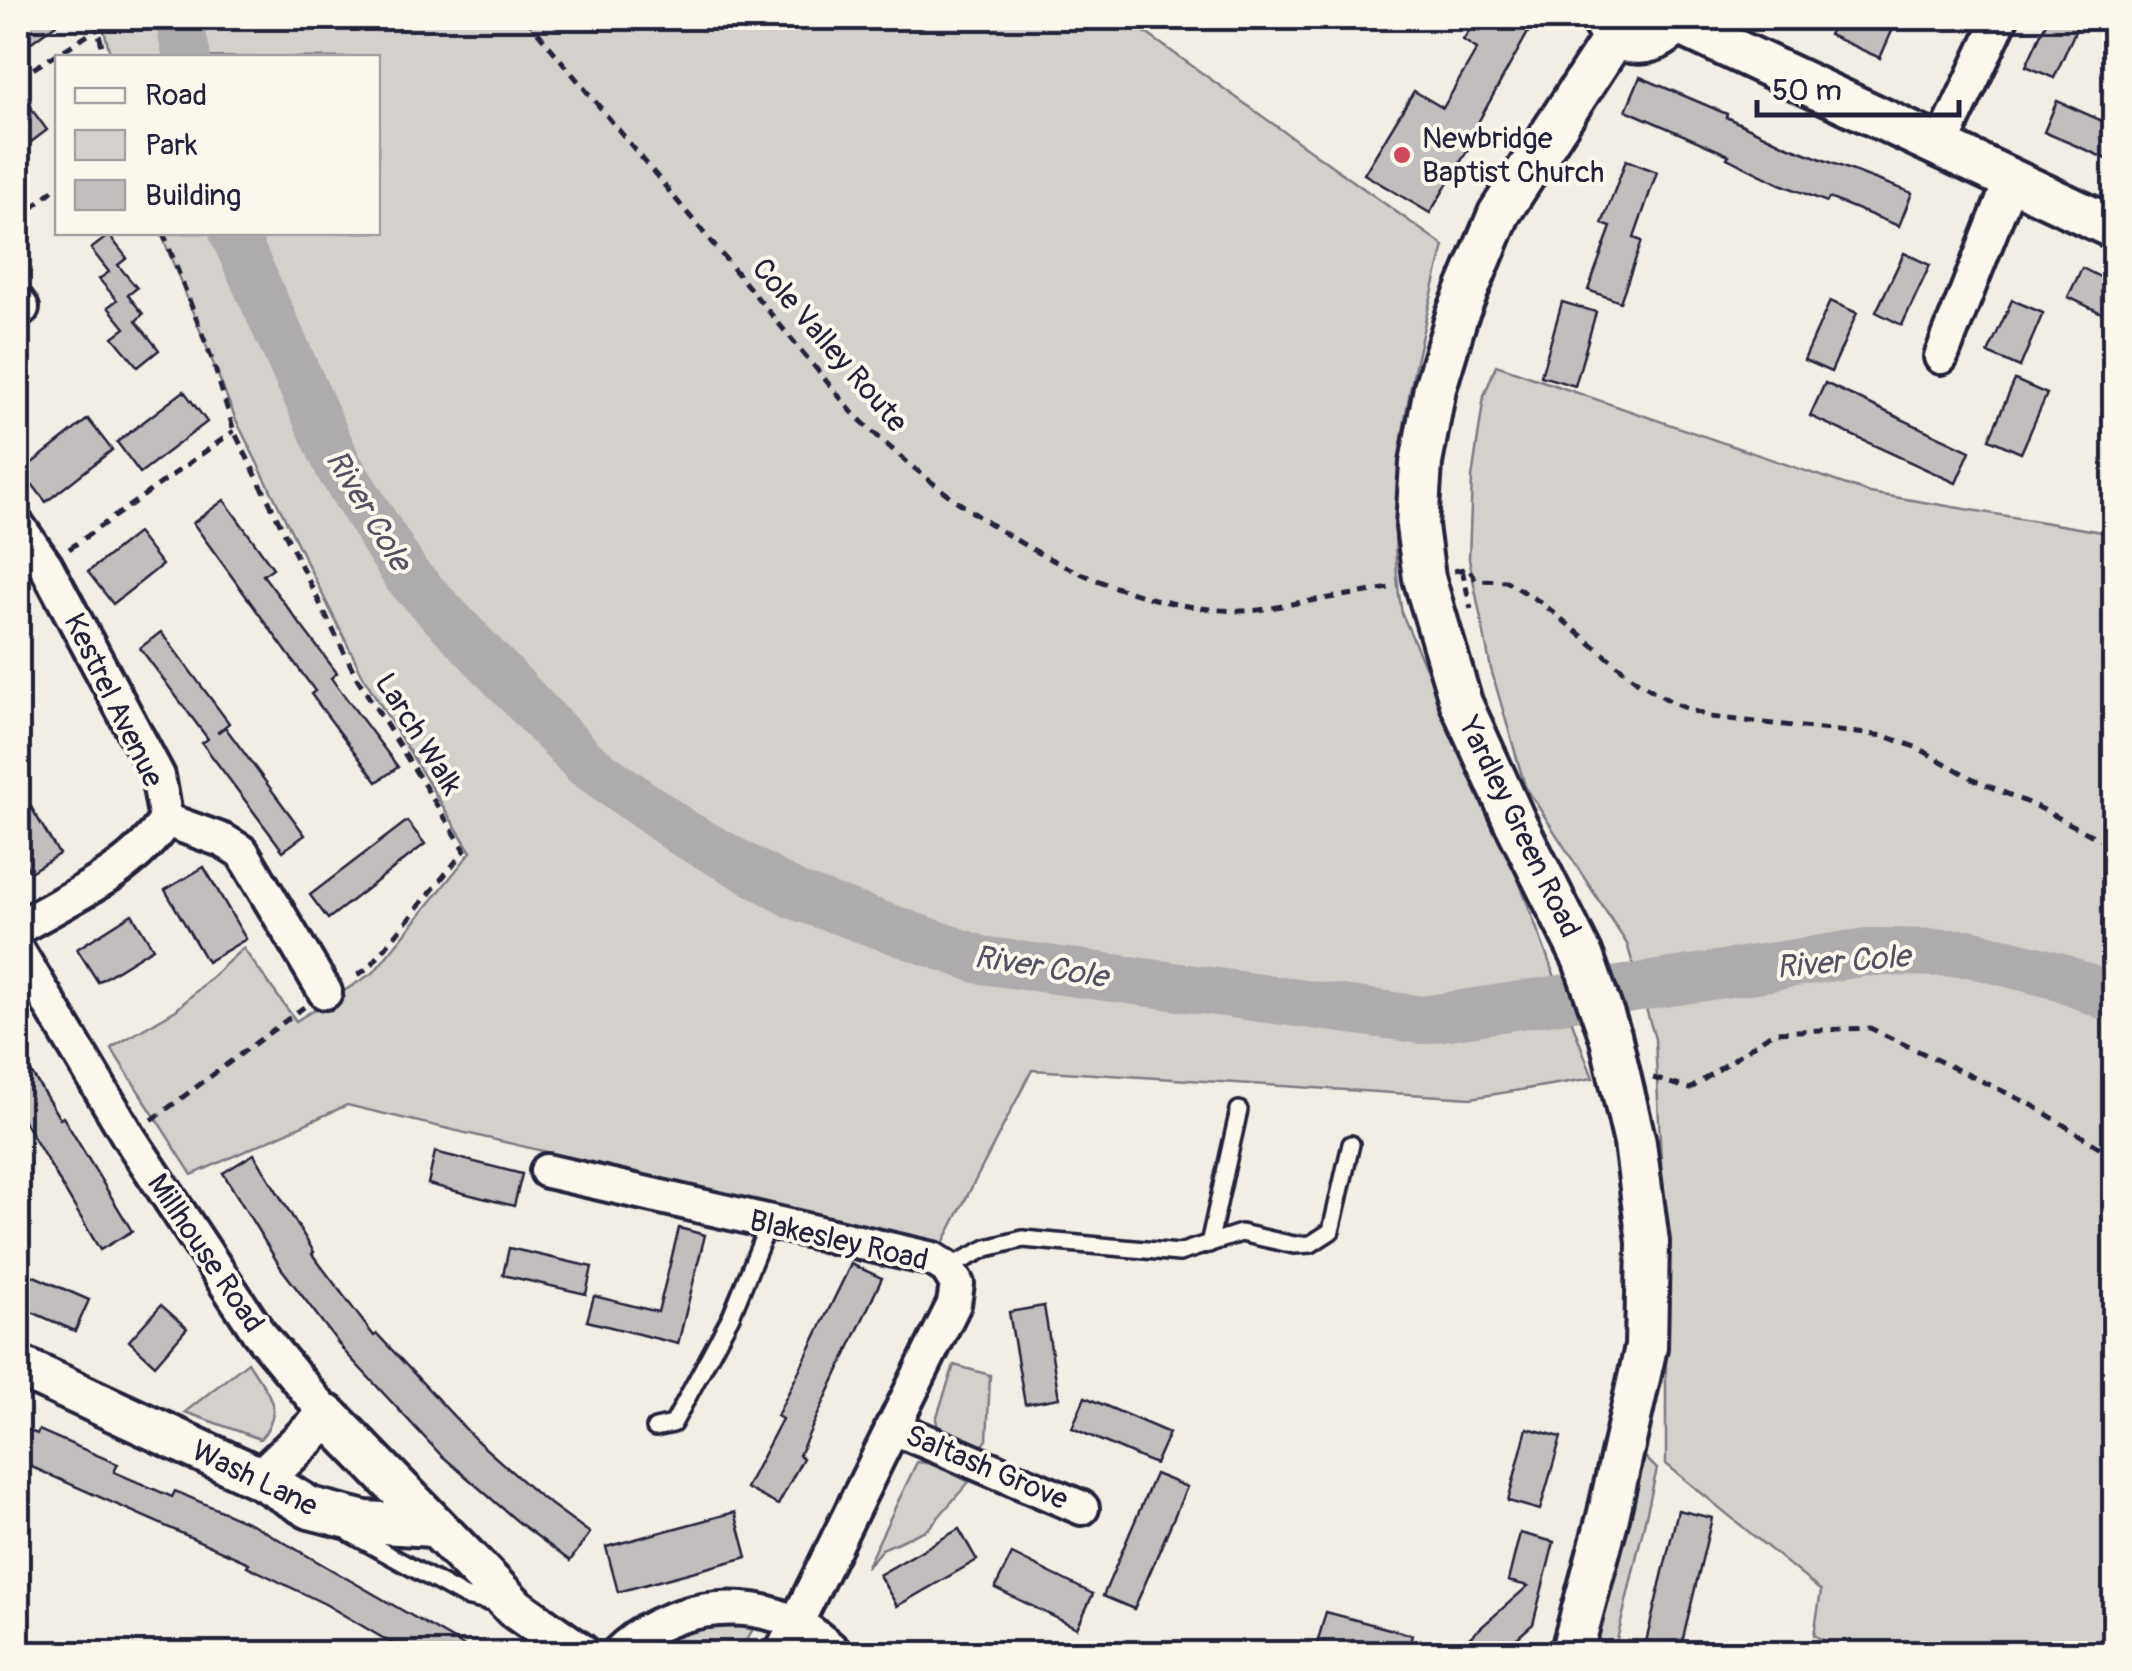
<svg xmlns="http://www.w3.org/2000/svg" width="2132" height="1671" font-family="Pangolin,sans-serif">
	<rect width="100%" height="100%" fill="#f2eee5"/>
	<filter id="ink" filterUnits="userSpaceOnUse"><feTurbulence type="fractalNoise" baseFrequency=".01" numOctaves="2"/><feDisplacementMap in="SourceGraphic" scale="20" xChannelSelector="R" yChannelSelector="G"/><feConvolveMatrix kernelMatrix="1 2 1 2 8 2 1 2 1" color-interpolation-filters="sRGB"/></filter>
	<g filter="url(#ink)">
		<g fill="#d4d1cc" stroke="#7b7a84" stroke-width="2.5">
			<path d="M101,18h1024l319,228c-30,118 -64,246 -42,368l112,254 79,210 -122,20 -439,-28 -90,175 -595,-140 -155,70 -81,-127 65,-38 67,-62 53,73 78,-49 97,-120 -107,-174 -128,-258 -75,-187 217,-1v-174l-267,-1z"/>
			<path d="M1496,365l374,128 244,41v1119h-267l-33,-18 7,-44 -155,-127v-202l-11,-223 -28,-95 -102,-158 -34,-117 -22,-110 3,-81 12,-82z"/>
			<path d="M248,1362c18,29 39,47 12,77l-75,-27z"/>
			<path d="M954,1365l36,10 -3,65 -7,9 -41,-16 -3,-14z"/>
			<path d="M1638,1450l19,19 -43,184 -26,1z"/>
			<path d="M917,1462l16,2 36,18 -41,47 -46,20 -16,19z"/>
			<path d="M711,1624l43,3 -15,26h-91l-1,-6 18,-15z"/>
		</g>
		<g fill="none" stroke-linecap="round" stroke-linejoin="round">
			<g stroke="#aeabad" stroke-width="48">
				<path d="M179,18l8,40"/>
				<path d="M233,232l106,235 68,109 179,188 97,69 114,63 184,64 442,60 444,-68 102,1 86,22 59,24"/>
			</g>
		</g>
		<g fill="#c2bebe" stroke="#22223b" stroke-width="2.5">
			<path d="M18,18h46l-46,34z"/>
			<path d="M1494,18h42l-61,110 4,3 -49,82 -66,-39 50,-83 29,17 34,-59 -14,-9 13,-20 12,7z"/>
			<path d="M1837,18h25l30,13 -12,27 -51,-23z"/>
			<path d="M2048,18h33l-27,60 -28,-12z"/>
			<path d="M1640,77l87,37 -1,3 61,29 125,47 -13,33 -70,-28 -2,4 -47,-18 -53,-26 2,-3 -103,-45z"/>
			<path d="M18,91l29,39 -29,22z"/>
			<path d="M2057,101l57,25v36l-70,-30z"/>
			<path d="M1626,160l31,12 -23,66 8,3 -22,61 -32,-12 23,-63 -9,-3z"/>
			<path d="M109,235l18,23 -9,7 19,23 -9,7 15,19 -7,7 23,29 -21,17 -25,-30 12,-9 -17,-21 9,-7 -18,-21 10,-7 -18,-23z"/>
			<path d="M1904,253l26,12 -28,60 -26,-13z"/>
			<path d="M2082,268l32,16v35l-46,-22z"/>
			<path d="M2012,300l31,13 -23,54 -32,-14z"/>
			<path d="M1830,301l27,12 -26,59 -27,-12z"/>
			<path d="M1562,302l34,10 -21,74 -34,-10z"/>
			<path d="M2015,380l32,14 -26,59 -32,-14z"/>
			<path d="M1825,383l145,68 -14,32 -146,-67z"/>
			<path d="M184,391l23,31 -67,51 -23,-31z"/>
			<path d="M88,419l24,31 -66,52 -24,-31z"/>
			<path d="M224,500l49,68 -10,7 74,98 -6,5 67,89 -21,15 -66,-88 4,-3 -122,-168z"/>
			<path d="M137,533l25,32 -49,39 -25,-32z"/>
			<path d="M161,632l68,91 -12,10 8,-6 80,108 -22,16 -81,-108 6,-4 -68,-91z"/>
			<path d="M18,785l41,69 -29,18 -12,-21z"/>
			<path d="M407,821l18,23 -97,75 -18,-24z"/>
			<path d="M204,867l42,72 -39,23 -42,-72z"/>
			<path d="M132,914l21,34 -55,34 -21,-33z"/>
			<path d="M18,1051l42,68 3,-2 69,114 -32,19 -82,-139z"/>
			<path d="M435,1152l87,22 -8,32 -86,-22z"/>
			<path d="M254,1154l60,98 -2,2 62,82 3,-2 99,106 62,55 52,38 -20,28 -53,-40 -77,-67 -95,-102 -64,-84 -58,-95z"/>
			<path d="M679,1228l26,7 -27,109 -91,-23 7,-25 64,16z"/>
			<path d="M509,1248l83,19 -6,27 -83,-19z"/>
			<path d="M851,1264l31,14 -83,177 4,3 -25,47 -32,-17 36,-69 -5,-3z"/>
			<path d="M18,1269l71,31 -14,31 -57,-25z"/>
			<path d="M161,1305l26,23 -32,37 -26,-24z"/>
			<path d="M1044,1306l15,92 -34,6 -16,-92z"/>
			<path d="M1085,1397l84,36 -14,31 -83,-36z"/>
			<path d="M18,1426l19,8 2,-4 79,34 -4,8 58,25 3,-6 79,34 224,129h-68l-85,-50 -78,-38 2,-3 -231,-102z"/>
			<path d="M1527,1428l34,9 -21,73 -32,-9z"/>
			<path d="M1155,1474l32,13 -53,122 -31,-13z"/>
			<path d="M1678,1510l34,8 -32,133 -34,-9z"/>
			<path d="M735,1512l12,45 -129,35 -12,-45z"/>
			<path d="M959,1529l18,31 -80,46 -18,-31z"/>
			<path d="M1520,1533l34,9 -21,82 -34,30h-48l77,-68 -20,-5z"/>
			<path d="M1012,1554l81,40 -16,34 -82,-40z"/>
			<path d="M1326,1612l86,23 -5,19h-93z"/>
		</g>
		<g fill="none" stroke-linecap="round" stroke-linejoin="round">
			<g stroke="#22223b" stroke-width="22">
				<g id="service">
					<path d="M1209,1244l30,-134"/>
					<path d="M947,1268l40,-20 36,-9 156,14 62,-20 53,12 17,-1 20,-13 20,-87"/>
					<path d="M655,1428l18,-4 58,-108 38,-93"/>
					<path d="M351,1534l114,63 31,7"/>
				</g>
			</g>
			<g stroke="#22223b" stroke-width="40">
				<g id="minor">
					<path d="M1940,148l61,-130"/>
					<path d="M18,302l4,6"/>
					<path d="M1941,357l70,-177"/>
					<path d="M18,526l28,40 112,210 8,44c-34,52 -96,77 -148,108"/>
					<path d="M166,820l58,21 18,11 83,140"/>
					<path d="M18,951l111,186 129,195 70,84"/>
					<path d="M547,1171l386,88 14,9 10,16 -3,20 -173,350"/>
					<path d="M892,1427l190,81"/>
					<path d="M617,1654c45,-46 126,-60 182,-29 14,8 26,18 38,29"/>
				</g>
			</g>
			<g stroke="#22223b" stroke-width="48">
				<g id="tertiary">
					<path d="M1601,18c16,35 60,31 79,0"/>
					<path d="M1677,23l437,205"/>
					<path d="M18,1366l244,113 48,29 55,14 69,4"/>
					<path d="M262,1479l66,-63 187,192 65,46"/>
					<path d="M1571,1654l37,-137 38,-170 2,-105 -13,-99 -25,-108 -27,-77 -68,-136 -54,-119 -37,-125 -7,-52 4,-63 14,-75 22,-73 42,-101 116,-178"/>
				</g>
			</g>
			<g stroke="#22223b" stroke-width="5" stroke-dasharray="10 8" stroke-linecap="butt">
				<path d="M95,18l10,40"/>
				<path d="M526,18l326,394c102,100 245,198 392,199 17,0 36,-5 53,-8 33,-5 65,-10 98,-16"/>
				<path d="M18,78l80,-49"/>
				<path d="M18,220l40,-34"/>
				<path d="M163,232l50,130 21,69 123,247 108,172 -97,119 -17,9"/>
				<path d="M69,549l165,-118"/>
				<path d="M1462,569l9,40"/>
				<path d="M1454,571l14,-3 8,12 30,1 36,22 96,79 37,22 35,13 175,19 33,12 57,32 67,29 72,38"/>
				<path d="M1653,1078l37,11 83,-57 97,-4 162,77 67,42 15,20"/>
				<path d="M152,1120l152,-113"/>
			</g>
			<use href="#service" stroke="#fbf7ec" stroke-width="15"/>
			<use href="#minor" stroke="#fbf7ec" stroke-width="32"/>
			<use href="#tertiary" stroke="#fbf7ec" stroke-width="40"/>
		</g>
	</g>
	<circle fill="#d1495b" stroke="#fbf7ec" stroke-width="4" cx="1402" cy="155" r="10"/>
	<g text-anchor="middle" stroke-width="8" stroke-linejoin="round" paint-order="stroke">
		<g font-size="30" fill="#22223b" stroke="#fbf7ec" text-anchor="start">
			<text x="1422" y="148">Newbridge<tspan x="1422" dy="34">Baptist Church</tspan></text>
		</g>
		<g font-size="30" fill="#22223b" stroke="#fbf7ec">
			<text transform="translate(830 345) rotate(49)" y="10">Cole Valley Route</text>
			<text transform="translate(114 700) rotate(64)" y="10">Kestrel Avenue</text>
			<text transform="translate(419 734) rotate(58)" y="10">Larch Walk</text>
			<text transform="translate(1520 827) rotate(64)" y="10">Yardley Green Road</text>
			<text transform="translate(839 1240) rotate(13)" y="10">Blakesley Road</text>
			<text transform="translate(206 1253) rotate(56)" y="10">Millhouse Road</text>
			<text transform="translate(987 1467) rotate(23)" y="10">Saltash Grove</text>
			<text transform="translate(255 1478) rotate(26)" y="10">Wash Lane</text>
		</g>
		<g font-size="32" font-style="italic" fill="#535263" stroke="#fbf7ec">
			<text transform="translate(369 510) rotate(59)" y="11">River Cole</text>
			<text transform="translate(1843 961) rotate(-5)" y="11">River Cole</text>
			<text transform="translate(1041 966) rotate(9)" y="11">River Cole</text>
		</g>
	</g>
	<rect width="2132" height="1671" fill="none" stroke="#fbf7ec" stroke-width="60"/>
	<rect x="30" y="30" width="2072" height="1611" fill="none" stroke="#22223b" stroke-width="4" filter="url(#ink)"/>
	<rect x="55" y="55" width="325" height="180" fill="#fbf7ec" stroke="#a4a2a5" stroke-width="2.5"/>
	<rect x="75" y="88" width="50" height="15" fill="#fbf7ec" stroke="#a4a2a5" stroke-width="2.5"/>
	<text x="145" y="105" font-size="30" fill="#22223b">Road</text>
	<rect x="75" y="130" width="50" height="30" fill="#d4d1cc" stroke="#a4a2a5" stroke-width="2.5"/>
	<text x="145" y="155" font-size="30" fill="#22223b">Park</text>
	<rect x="75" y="180" width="50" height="30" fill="#c2bebe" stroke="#a4a2a5" stroke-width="2.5"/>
	<text x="145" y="205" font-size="30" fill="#22223b">Building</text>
	<path d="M1757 100v15h202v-15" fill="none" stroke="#22223b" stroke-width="5"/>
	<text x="1772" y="100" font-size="30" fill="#22223b" stroke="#fbf7ec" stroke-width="8" paint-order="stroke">50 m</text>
</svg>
